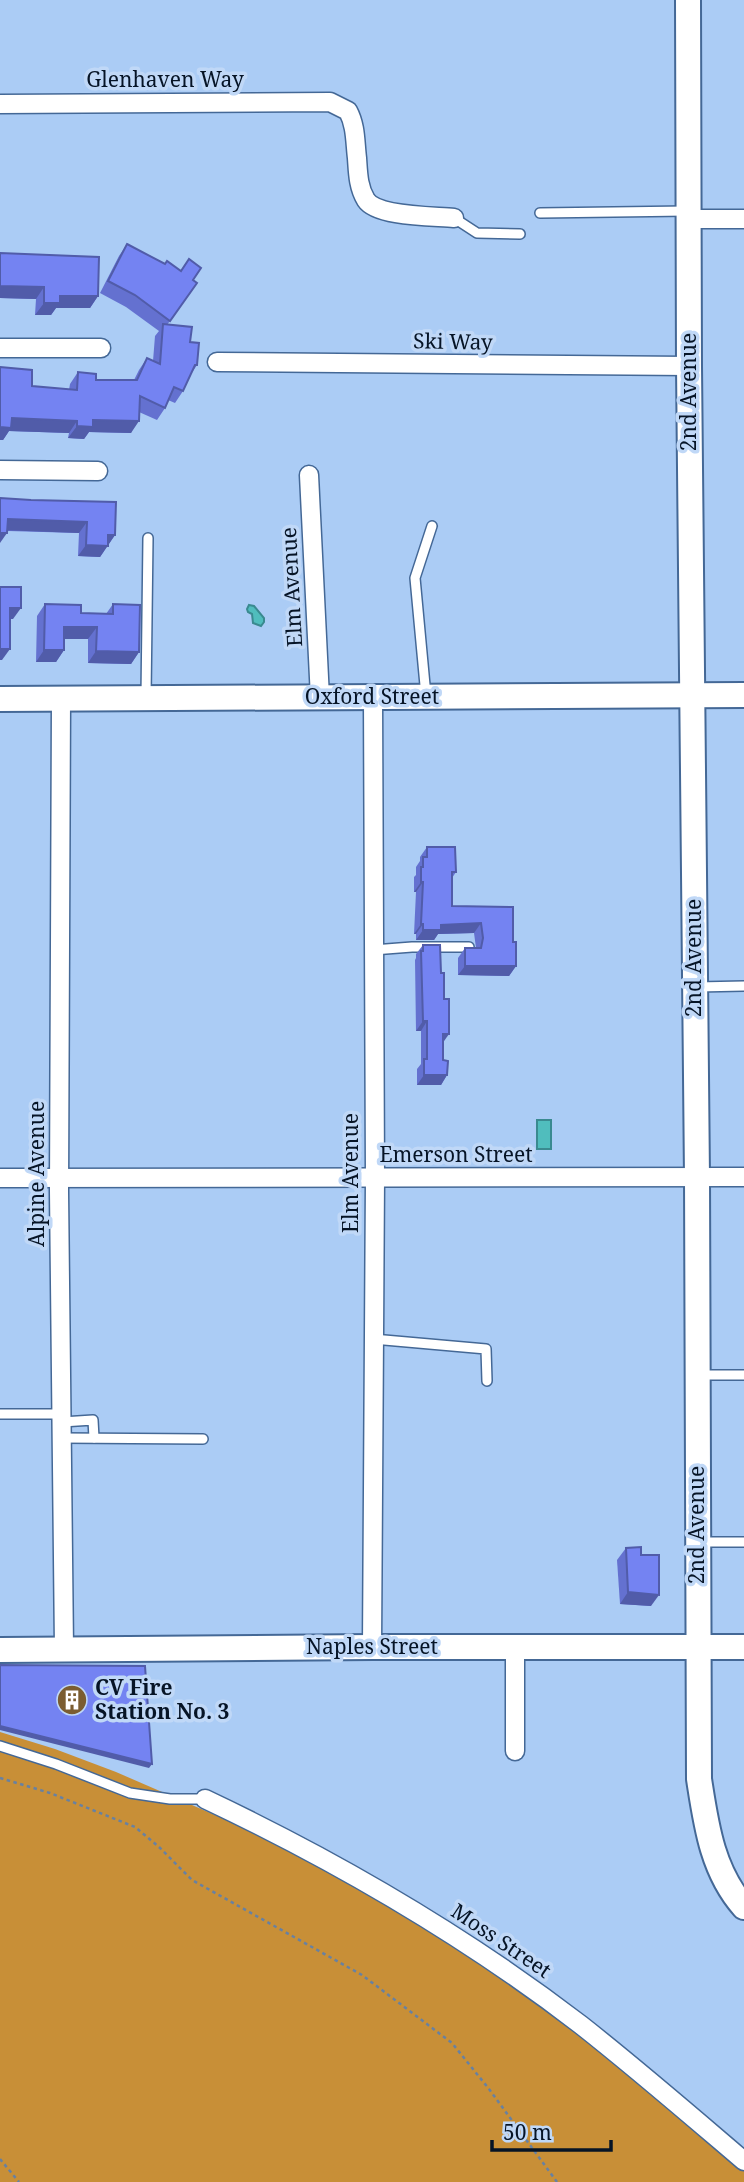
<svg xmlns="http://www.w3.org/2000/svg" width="744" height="2182" font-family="'Noto Serif',serif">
	<rect width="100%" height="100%" fill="#abccf5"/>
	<path fill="#c88f37" d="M0,1732l55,17 61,23 129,56 75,36 153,88 271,211v19h-744z"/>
	<g fill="#50bdbd" stroke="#3a8a90" stroke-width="2">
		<path d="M249,605l5,1 10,12v4l-3,4 -8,-3 -1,-9 -4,-2 -1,-3z"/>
		<rect x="537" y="1120" width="14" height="29"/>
	</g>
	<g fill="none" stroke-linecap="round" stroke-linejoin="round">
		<g stroke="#446896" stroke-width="12">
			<g id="lane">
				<path d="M540,213l147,-2"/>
				<path d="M454,218l23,15 43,1"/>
				<path d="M146,696l2,-158"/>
				<path d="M426,696l-11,-118 17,-52"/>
				<path d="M373,950l39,-3h57"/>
				<path d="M697,987l47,-1"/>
				<path d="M373,1339l113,10 1,32"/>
				<path d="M699,1375h45"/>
				<path d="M0,1414h61"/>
				<path d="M62,1422l31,-2 1,18"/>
				<path d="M62,1438l141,1"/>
				<path d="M699,1542h45"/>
				<path d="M0,1746l56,18 74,29 40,6h35"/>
			</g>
		</g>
		<g stroke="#446896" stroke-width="21">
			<g id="street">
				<path d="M0,104l330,-2 18,9c8,15 7,31 9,47 1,14 1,29 9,42 11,17 68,16 88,18"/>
				<path d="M689,219h55"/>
				<path d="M0,348h101"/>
				<path d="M217,362l472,4"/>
				<path d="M0,470l98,1"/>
				<path d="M309,475l11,223"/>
				<path d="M61,699l-2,492 5,458"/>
				<path d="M0,1178l744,-1"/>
				<path d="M372,1647l3,-469 -2,-480"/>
				<path d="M515,1647v104"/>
				<path d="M205,1799c133,63 260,137 376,226 56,44 109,90 163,136"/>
			</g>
		</g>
		<g stroke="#446896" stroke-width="28">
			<g id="secondary">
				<path d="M688,0l1,366 8,811 2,602c7,45 13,92 45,128"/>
				<path d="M0,699l744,-4"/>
				<path d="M0,1650l372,-3h372"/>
			</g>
		</g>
		<g stroke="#6881a1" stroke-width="2.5" stroke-dasharray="3.5 3.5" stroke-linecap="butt">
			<path d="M0,1778l50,15 85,34 24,20 33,33 170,95 90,68 37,46 68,93"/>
			<path d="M0,2159l19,23"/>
		</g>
		<use href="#lane" stroke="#fff" stroke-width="9"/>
		<use href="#street" stroke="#fff" stroke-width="18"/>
		<use href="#secondary" stroke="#fff" stroke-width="24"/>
	</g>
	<g fill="#6471d0">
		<path d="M127,244l70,39 -30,42 23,17 7,23 -6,9 -8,17 -8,12 -7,-3 -3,8 -8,12 -18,-8 -8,21 -42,-1 -5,7 -16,-1 1,-5 -60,-2 -6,9h-3v-73l32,19 37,4 1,-6 8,-12 18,8h38l5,-10 8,-12 6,3 2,-25 4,-5 -33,-24 -26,-14 19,-37z"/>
		<path d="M0,253l98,43 -8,12h-34l-5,7h-16l1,-16 -36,-1z"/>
		<path d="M0,498l31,2 85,2 -1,33 -15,22 -22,-1 1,-23 -71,-2z"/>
		<path d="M45,604l36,9 25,1 7,-10 26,48 -8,12 -43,-1v-24h-24v11l-8,12h-20l1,-46z"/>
		<path d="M427,847l29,25 -4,6v28l61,36 3,24 -7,10 -51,-1v-17l7,-10h11l-2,-15 -36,1 -4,6h-18v-6h-2l2,-42h-2v-15l2,-2v-8l4,-6v-4z"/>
		<path d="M423,945l18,28 2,87 4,15 -6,10h-24v-16l4,-5v-33h-5l-1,-71 1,-2v-4z"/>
		<path d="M626,1548l15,7 10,51 -31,-2 -3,-44z"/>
	</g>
	<g fill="#515ca9">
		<path d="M0,286l44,1 -8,12 -36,-1z"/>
		<path d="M60,296h38l-8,12h-34l-5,7h-16l9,-12z"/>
		<path d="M12,418l65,3 -8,12 -60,-2 -6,9h-3v-13z"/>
		<path d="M93,420l46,1 -8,12 -42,-1 -5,7 -16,-1 9,-12z"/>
		<path d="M8,519l79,3 -8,11 -79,-3z"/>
		<path d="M0,533h7l-7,10z"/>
		<path d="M108,535h7l-15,22 -22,-1 8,-11z"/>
		<path d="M10,608h11l-8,11h-11z"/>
		<path d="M64,627h33l-9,12h-32z"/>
		<path d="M0,649h10l-8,11h-2z"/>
		<path d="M44,650h20l-8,12h-20z"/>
		<path d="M96,651l43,1 -8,12 -43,-1z"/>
		<path d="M421,882h2l-7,10h-2z"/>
		<path d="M481,923l-7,10 -36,1 -4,6h-18l7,-10 18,-5z"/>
		<path d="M421,924h2l-7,10h-2z"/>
		<path d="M465,966h51l-7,10 -51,-1z"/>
		<path d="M423,1021h4l-6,10h-5z"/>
		<path d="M443,1034h6l-7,10z"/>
		<path d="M424,1075h23l-6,10h-24z"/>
		<path d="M628,1592l31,3 -8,11 -31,-2z"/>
		<path d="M0,1726l152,38 -3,4 -149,-38z"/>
	</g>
	<g fill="#7483f2" stroke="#515ca9" stroke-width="2">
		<path d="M127,244l38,20 2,-3 14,10 8,-12 12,9 -8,12 4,3 -27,38 -35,-26 -27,-14z"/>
		<path d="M0,253l99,4 -1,39h-38v7h-16v-16l-44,-1z"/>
		<path d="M163,324l29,3 -2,15 9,1 -2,22h-2l-12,26 -9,-4 -9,21 -25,-12 -1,25 -46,-1v7l-16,-1v-5l-65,-3 -1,10 -11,-1v-60l32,3v16l45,4 1,-18 18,2v6h41l10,-22 13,6z"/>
		<path d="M0,498l31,2 85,2 -1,33h-7v11l-22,-1 1,-23 -79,-3 -1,14h-7z"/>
		<path d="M0,587h21v21h-11v41h-10z"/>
		<path d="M45,604l36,1v8l32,1v-10l27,1 -1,47 -43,-1 1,-24h-33v23h-20z"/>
		<path d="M427,847h28l1,25h-4v34l61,1v35h3v24h-51v-18h16l2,-10 -2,-15 -40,2v5h-18v-6h-2l2,-42h-2v-15h2v-10h4z"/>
		<path d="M423,945h17l1,28h3v26h5v35h-6v26l5,1 -1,14h-23v-16h3v-38h-4l-2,-70h2z"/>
		<path d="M641,1547v8h18v40l-31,-3 -2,-44z"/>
		<path d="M0,1665l145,1 7,98 -152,-38z"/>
	</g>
	<defs>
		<g id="building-disc" transform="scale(1.575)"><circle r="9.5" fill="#7b5d31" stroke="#c0d8f7"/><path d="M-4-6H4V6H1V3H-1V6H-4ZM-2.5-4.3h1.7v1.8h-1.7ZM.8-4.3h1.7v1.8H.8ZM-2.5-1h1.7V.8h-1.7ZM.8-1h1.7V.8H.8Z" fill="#fff"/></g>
	</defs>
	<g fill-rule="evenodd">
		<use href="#building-disc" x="72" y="1700"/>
	</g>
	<g text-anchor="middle" stroke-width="7" stroke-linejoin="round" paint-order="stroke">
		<g font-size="21" fill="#061426" stroke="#c0d8f7">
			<text x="165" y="87">Glenhaven Way</text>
			<text transform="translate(453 342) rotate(1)" y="7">Ski Way</text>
			<text transform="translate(689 392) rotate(-90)" y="7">2nd Avenue</text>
			<text transform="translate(292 587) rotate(-93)" y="7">Elm Avenue</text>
			<text x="372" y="704">Oxford Street</text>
			<text transform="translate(694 958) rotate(-90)" y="7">2nd Avenue</text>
			<text x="456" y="1162">Emerson Street</text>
			<text transform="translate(351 1173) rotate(-90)" y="7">Elm Avenue</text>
			<text transform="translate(37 1174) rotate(-90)" y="7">Alpine Avenue</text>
			<text transform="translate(697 1525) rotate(-90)" y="7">2nd Avenue</text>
			<text x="372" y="1654">Naples Street</text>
			<text transform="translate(501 1941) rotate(34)" y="7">Moss Street</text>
		</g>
		<g font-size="21" font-weight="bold" fill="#061426" stroke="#c0d8f7" text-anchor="start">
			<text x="95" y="1695">CV Fire<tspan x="95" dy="24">Station No. 3</tspan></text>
		</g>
	</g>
	<path d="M492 2140v10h119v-10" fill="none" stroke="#061426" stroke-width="3.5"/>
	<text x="503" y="2140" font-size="21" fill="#061426" stroke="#c0d8f7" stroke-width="5" paint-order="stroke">50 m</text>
</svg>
